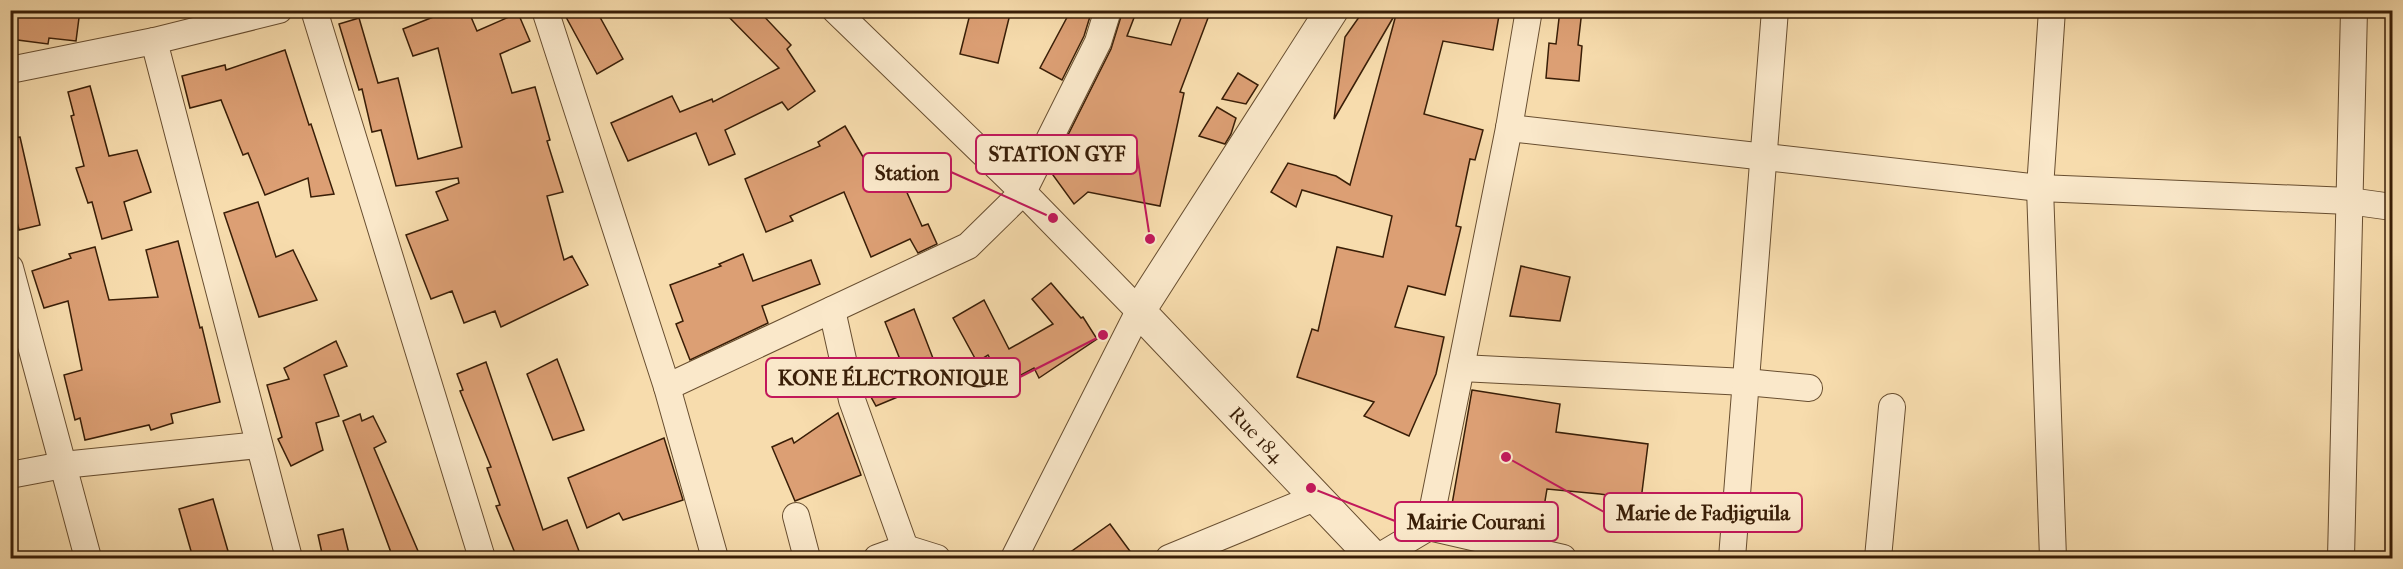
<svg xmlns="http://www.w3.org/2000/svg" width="2403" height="569" font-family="'IM FELL French Canon',serif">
	<rect width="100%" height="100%" fill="#f7dcad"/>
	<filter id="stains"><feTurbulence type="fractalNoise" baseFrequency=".00333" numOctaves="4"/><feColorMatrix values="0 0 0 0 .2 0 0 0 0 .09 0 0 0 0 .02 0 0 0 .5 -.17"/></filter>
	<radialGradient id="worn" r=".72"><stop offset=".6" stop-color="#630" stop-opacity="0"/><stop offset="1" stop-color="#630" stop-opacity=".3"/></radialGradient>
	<g fill="#dc9f74" stroke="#391e07" stroke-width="1.5">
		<path d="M10,10h70l-4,31 -27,-3 -1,6 -38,-5z"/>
		<path d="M451,10h17l9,21 41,-18 12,28 -30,13 12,39 23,-6 15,53 -3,1 16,51 -16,4 17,64 8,-4 16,29 -87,42 -6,-16 -31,12 -12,-32 -21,8 -25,-64 42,-15 -12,-28 23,-9 -1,-5 -62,8 -15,-56 -9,2 -10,-43 -3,1 -20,-66 20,-6 19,65 20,-5 20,81 44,-12 -24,-99 -25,8 -10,-27z"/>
		<path d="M577,10h19l27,49 -26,15 -31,-57z"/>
		<path d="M722,10h36l33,35 -4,4 28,42 -27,19 -6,-8 -57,28 10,24 -26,11 -13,-32 -68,28 -17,-38 61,-27 8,16 32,-13 1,3 66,-34z"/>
		<path d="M971,10h40l-13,53 -38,-9z"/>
		<path d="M1071,10h21l-8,26 -22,44 -22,-12z"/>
		<path d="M1123,10h14l-10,26 44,9 13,-35h27l-31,82 4,1 -24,113 -72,-14 -14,12 -24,-33 61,-122z"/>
		<path d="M1364,10h136l-7,40 -50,-9 -19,73 59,16 -8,30 -5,-1 -14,67 5,1 -16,68 -37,-9 -13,41 49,10 -8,37 -27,62 -45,-20 10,-14 -77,-25 15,-48 6,2 19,-84 46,10 9,-41 -90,-26 -6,17 -25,-15 17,-29 48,13 14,9 47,-174 -63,108 11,-82z"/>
		<path d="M1560,10h22l-4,35 4,1 -3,35 -33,-3 3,-35 7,1z"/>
		<path d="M285,50l24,75 2,-1 23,70 -23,3 -3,-19 -43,17 -17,-42 -5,2 -22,-55 -31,8 -8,-32 43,-11 1,5z"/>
		<path d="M1238,73l20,12 -12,19 -24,-5z"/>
		<path d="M90,86l19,70 28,-6 14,42 -27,10 8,28 -30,9 -10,-37 -4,1 -12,-35 8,-2 -13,-50 3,-1 -6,-23z"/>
		<path d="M1217,107l19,11 -5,16 -6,10 -26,-8z"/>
		<path d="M845,126l35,60 20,-9 22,49 6,-2 9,20 -19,9 -8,-14 -39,18 -27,-65 -54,24 3,5 -27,11 -21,-53 75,-33 -2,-4z"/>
		<path d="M20,137l20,88 -21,5 -9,-37v-55z"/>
		<path d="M258,202l18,55 17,-7 24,50 -58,17 -35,-104z"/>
		<path d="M178,241l22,87 2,-1 18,75 -49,12 2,9 -22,7 -2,-5 -64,15 -5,-22 -5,2 -11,-45 18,-5 -14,-69 -24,7 -12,-37 39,-13 -2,-4 26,-7 14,53 49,-3 -12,-47z"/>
		<path d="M743,254l10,27 58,-21 9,24 -58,22 6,17 -78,37 -14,-36 7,-3 -13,-36 51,-19 -2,-2z"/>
		<path d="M1521,266l49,11 -10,44 -50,-5z"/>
		<path d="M1051,283l30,35 2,-1 14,22 -58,39 -5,-10 -30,16 -16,-29 -11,7 -24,-44 31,-18 25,49 44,-25 -21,-25z"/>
		<path d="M914,309l27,70 -65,27 -10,-18 29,-14 -4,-6 10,-6 -16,-40z"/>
		<path d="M336,341l11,25 -23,9 15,41 -23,7 7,27 -32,16 -13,-27 4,-2 -15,-52 22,-6 -5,-11z"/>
		<path d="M557,359l27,71 -31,10 -26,-66z"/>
		<path d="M486,362l57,168 24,-10 12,31 -19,7h-43l-21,-52 4,-1 -13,-37 4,-1 -31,-76 3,-1 -6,-16z"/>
		<path d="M1472,390l88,14 -4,28 92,12 -7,56 -41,-6 -53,-5 -6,36 -90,-15z"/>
		<path d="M838,413l23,62 -66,26 -23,-54 20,-9 2,5z"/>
		<path d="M360,414l2,7 11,-5 13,26 -12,6 47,110h-28l-50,-137z"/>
		<path d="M664,438l19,62 -60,20 -4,-7 -32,15 -19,-50z"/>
		<path d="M213,499l17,59h-37l-14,-49z"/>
		<path d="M1110,524l25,34h-73z"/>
		<path d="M343,529l6,25 -26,4 -5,-23z"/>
	</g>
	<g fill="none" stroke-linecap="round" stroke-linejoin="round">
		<g stroke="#684e30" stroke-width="28">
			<g id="minor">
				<path d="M314,10l168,548"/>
				<path d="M545,10l122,377 48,171"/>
				<path d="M835,10l188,182 116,119 -125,247"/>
				<path d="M2052,10l-12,178 13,370"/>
				<path d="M154,41l135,517"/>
				<path d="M10,70l144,-29 125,-31"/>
				<path d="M1509,128l531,60 309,13 43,6"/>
				<path d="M10,268l78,290"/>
				<path d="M832,310l20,90 53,148"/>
				<path d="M1461,368l285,14 63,6"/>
				<path d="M667,387l301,-141 55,-54 75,-150 10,-32"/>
				<path d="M10,475l53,-10 196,-20"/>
				<path d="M796,516l11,42"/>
				<path d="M1429,527l134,31"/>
				<path d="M877,558l28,-10 32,10"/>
				<path d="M1169,558l148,-61"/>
				<path d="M1377,558l52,-31 80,-399 20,-118"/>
				<path d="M1732,558l43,-548"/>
				<path d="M1878,558l14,-151"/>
				<path d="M2341,558l13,-548"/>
			</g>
		</g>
		<g stroke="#684e30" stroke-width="34">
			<g id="tertiary">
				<path id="s1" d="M1332,10l-193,301 235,247"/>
			</g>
		</g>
		<use href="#minor" stroke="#fae8ca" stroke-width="26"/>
		<use href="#tertiary" stroke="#fae8ca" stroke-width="32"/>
	</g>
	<g text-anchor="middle" stroke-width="4.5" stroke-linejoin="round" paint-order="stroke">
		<g font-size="20" fill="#391e07" stroke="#fae8ca">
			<text dy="7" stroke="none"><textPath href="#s1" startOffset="528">Rue 184</textPath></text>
		</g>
	</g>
	<path fill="none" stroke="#c2185b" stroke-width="2" d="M1150 239L1137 154M1053 218L951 172M1103 335L1020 377M1506 457L1604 512M1311 488L1395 521"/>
	<g fill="#c2185b" stroke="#fae8ca" stroke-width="2">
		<circle cx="1150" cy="239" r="6"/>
		<circle cx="1053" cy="218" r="6"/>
		<circle cx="1103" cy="335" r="6"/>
		<circle cx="1506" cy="457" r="6"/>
		<circle cx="1311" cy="488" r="6"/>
	</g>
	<g fill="#fae8ca" stroke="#c2185b" stroke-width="2">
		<rect x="976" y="135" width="161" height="39" rx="6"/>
		<rect x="863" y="153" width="88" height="39" rx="6"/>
		<rect x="766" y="358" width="254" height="39" rx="6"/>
		<rect x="1604" y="493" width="198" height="39" rx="6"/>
		<rect x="1395" y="502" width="163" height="39" rx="6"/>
	</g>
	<g font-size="21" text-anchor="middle" font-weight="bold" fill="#391e07">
		<text x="1057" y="161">STATION GYF</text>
		<text x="907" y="180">Station</text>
		<text x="893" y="385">KONE ÉLECTRONIQUE</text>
		<text x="1703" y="520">Marie de Fadjiguila</text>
		<text x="1476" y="529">Mairie Courani</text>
	</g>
	<rect width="2403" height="569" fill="none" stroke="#f7dcad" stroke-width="36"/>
	<rect x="12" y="12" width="2379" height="545" fill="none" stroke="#391e07" stroke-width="3"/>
	<rect x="18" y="18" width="2367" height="533" fill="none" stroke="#391e07" stroke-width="1.5"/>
	<rect width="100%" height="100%" filter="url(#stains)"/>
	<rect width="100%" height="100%" fill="url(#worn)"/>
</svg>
